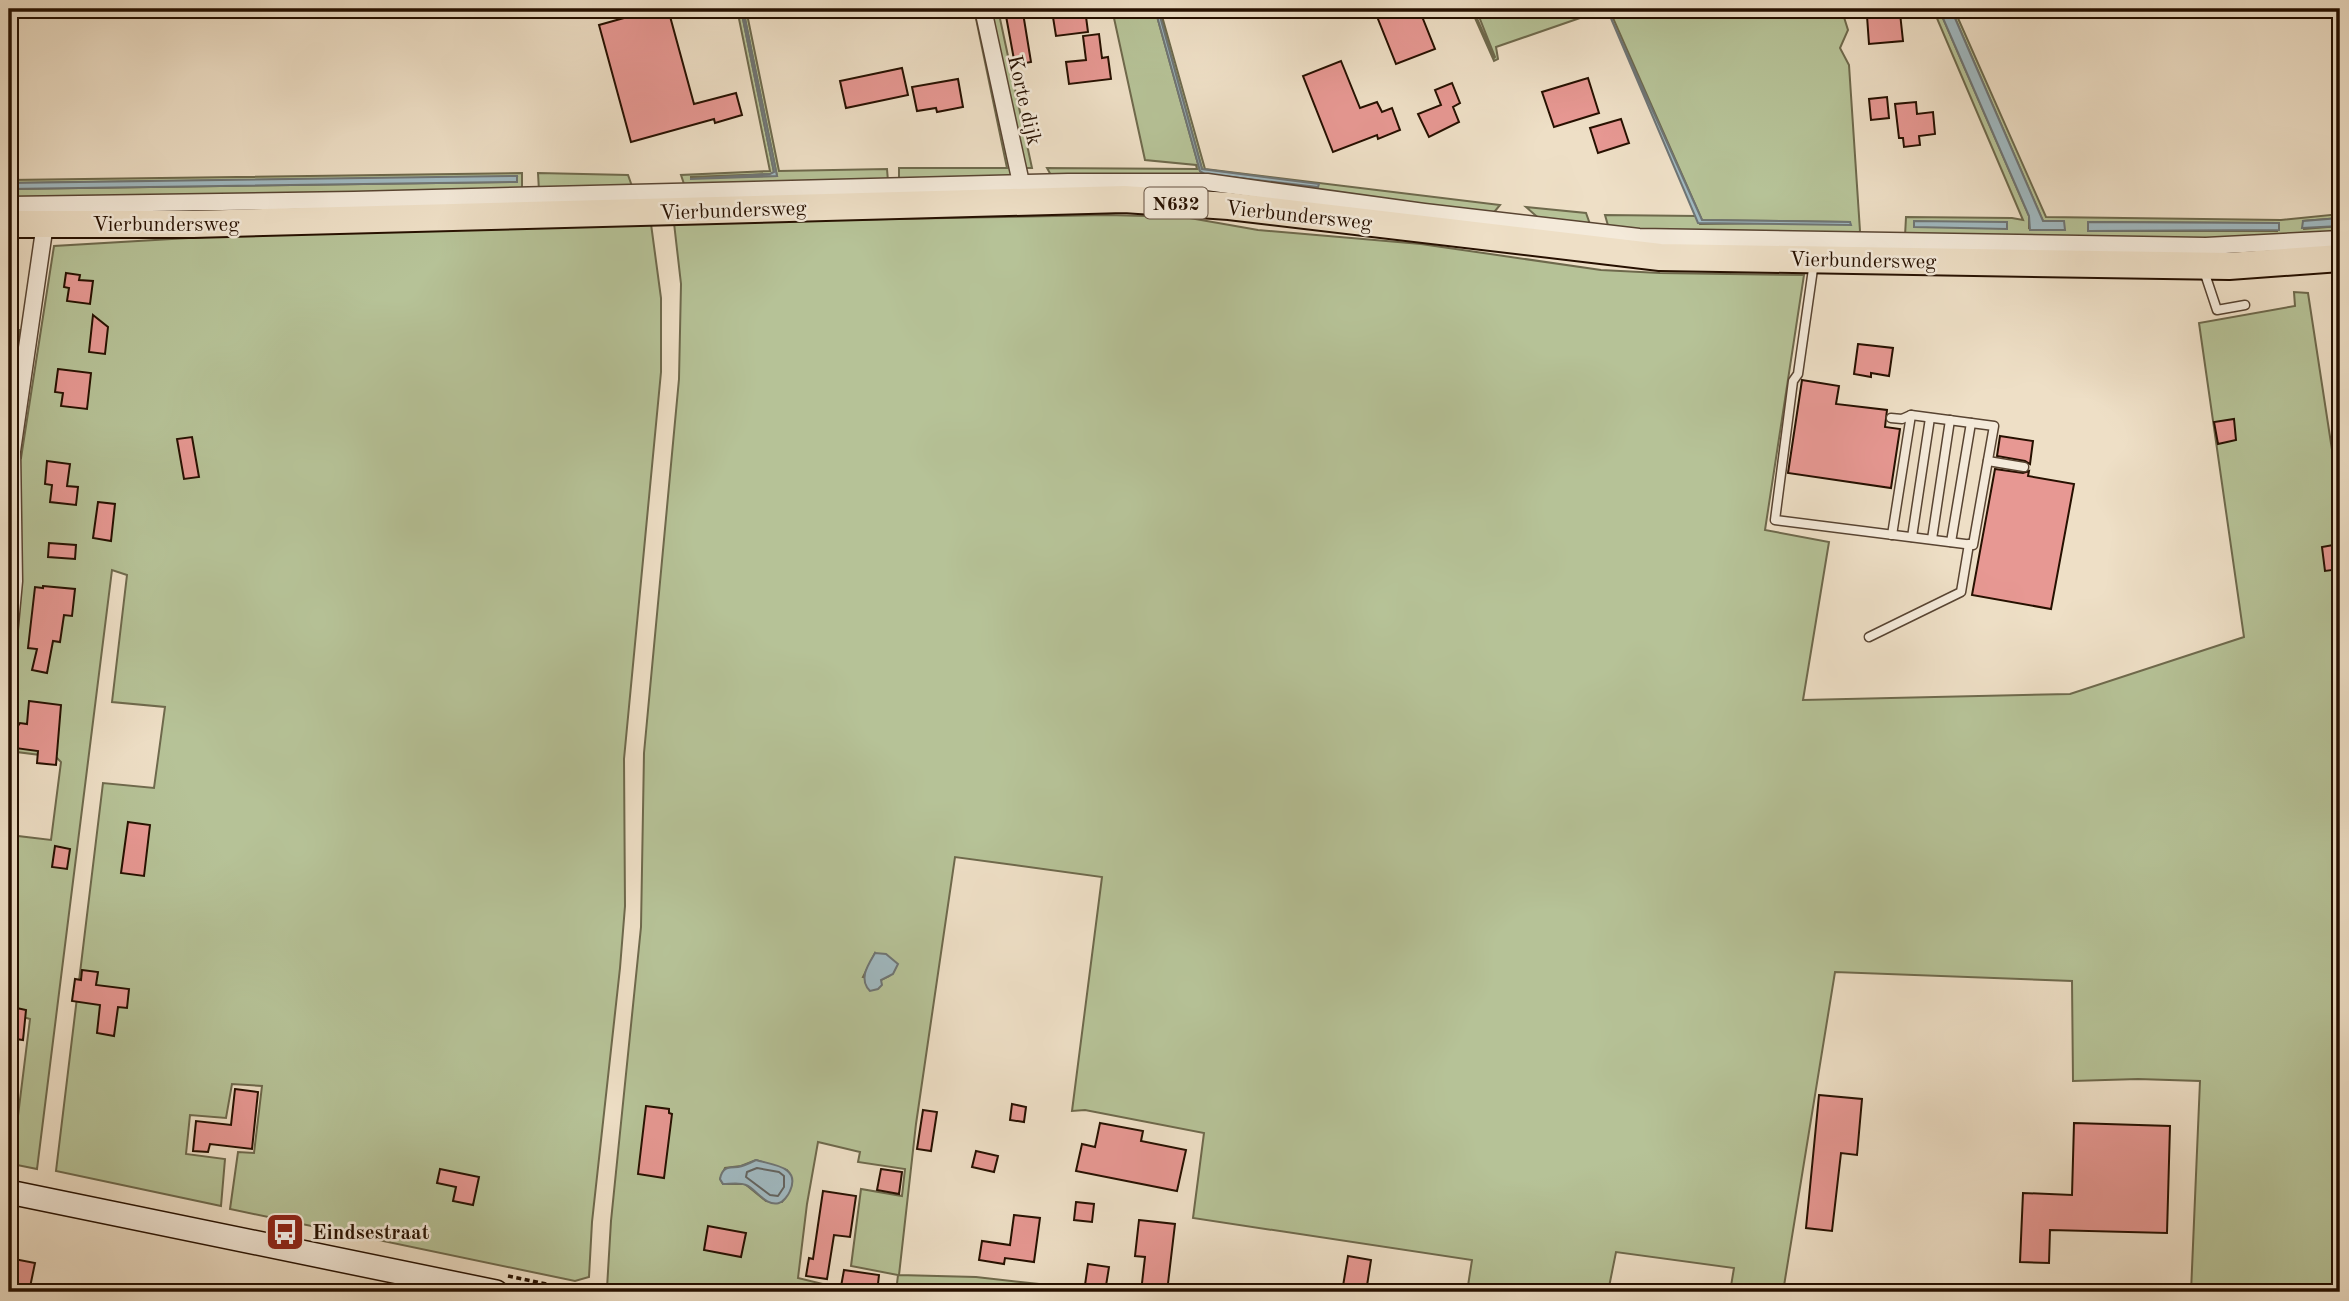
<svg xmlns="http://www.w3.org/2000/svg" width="2349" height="1301" font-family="'Old Standard TT',serif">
	<rect width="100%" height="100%" fill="#eedfc6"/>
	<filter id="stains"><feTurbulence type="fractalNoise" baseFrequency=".00286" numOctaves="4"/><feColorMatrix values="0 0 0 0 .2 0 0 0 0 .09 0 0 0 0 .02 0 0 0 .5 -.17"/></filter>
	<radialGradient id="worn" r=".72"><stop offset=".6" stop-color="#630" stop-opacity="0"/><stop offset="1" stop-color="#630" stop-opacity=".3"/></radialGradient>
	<g fill="#b6c297" stroke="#6e694c" stroke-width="2" fill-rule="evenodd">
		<path d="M737,9h4l33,163 -3,2 -81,3 87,-1 -34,-167h3l33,162 108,-2 1,12 -203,6 -4,-12 89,-4z"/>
		<path d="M974,9h5l38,169 -118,3v-13h108z"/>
		<path d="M988,9h41l-30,5 33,154h-8z"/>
		<path d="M1112,9h43l45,162 5,3 113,12v-3l-114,-12 -2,-2 -44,-160h2l45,160 295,36 -9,11 -259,-35 -180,-4 -5,-9 150,1 -1,-4 -51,-5z"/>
		<path d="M1471,9h2l21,49 1,-1 -19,-48h130l-110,38 2,12 -4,2z"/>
		<path d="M1609,9h236l-2,5 5,16 -8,18 9,17 11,166 -4,4 -247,-6 -4,-14 92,1 3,8 151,-2 -149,-2z"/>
		<path d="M1933,9h6l90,207v12l35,-7h-21l-92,-212h3l92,208 235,3 59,-6v4l-37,3 1,8 36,-3v7l-95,7 -340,-4 1,-19 106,1 11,2zM2088,222l190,1 -1,8h-189z"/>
		<path d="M522,173v19l-513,8v-11l507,-7 1,-5 -508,6v-3z"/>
		<path d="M538,173l90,2 5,14 -94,2z"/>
		<path d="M1526,207l60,6 5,14 -48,-5z"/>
		<path d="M1107,215l77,2 74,13 163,14 180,26 59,3 144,2 -39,255 64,12 -26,158 267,-6 174,-57 -45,-314 96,-17 -1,-14 14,1 32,209v790h-149l9,-211 -62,-2 -65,2 -1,-100 -237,-9 -52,320h-53l4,-24 -118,-16 -8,40h-141l5,-32 -279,-42 11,-85 -119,-23 -13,1 30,-234 -147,-20 -39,267 -17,151 77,2 62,7 -1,8h-141l2,-17 -47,-9 10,-77 41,7 3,-27 -47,-7 2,-10 -42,-10 -11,62 -9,74 33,8 -1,6h-201l-22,-4 4,-67 30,-294 3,-174 35,-374 2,-95 -7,-61zM875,953l14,23 -8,4 -18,-3zM756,1160l31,10c9,12 3,22 -5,32l-16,-1 -21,-17h-22l-3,-5 5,-11 16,-2z"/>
		<path d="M651,224l10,74v74l-37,387 1,147 -5,62 -28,254 -3,55 -14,4 -345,-72 8,-57 16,1 8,-67 -30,-2 -6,34 -36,-3 -4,39 39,5 -4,47 -165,-35 47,-388 51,5 11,-81 -53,-5 15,-127 -15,-5 -75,599 -25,-5 18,-145 -21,-6v-178l42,5 10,-78 -5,-5 -47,-6v-295l12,2 33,-212 253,-15z"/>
		<path d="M9,330h11l-11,82z"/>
	</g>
	<g fill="#a0b9c1" stroke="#6f7574" stroke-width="2">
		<path d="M741,9h2l34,167 -87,3 80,-5 4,-2z"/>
		<path d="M1155,9h3l44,160 117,15 -1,3 -113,-13 -5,-3z"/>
		<path d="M1607,9l95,211 148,2 1,3 -153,-2z"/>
		<path d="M1939,9h12l92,212h21l1,9h-35l-1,-14z"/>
		<path d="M517,176v6l-508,7v-6z"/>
		<path d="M2340,218v8l-38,2 1,-7z"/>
		<path d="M1914,221l93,1v7l-93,-2z"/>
		<path d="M2088,222l191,1v7l-191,1z"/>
		<path d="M875,953l11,1 12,10 -5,10 -12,6 1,5 -4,4 -8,2c-12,-12 -2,-26 5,-38z"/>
		<path d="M756,1160c16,5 45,6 34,31 -2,5 -7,11 -11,12 -13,4 -23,-14 -33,-18 -7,-3 -16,-1 -23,-1l-3,-5c2,-11 7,-12 18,-12 6,-1 12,-4 18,-7z"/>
	</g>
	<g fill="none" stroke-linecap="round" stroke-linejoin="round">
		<path stroke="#636460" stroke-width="2" d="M757,1168l22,4 5,4v11l-6,9 -8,-1 -24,-18 1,-5z"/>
	</g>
	<g fill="#e79893" stroke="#261000" stroke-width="2">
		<path d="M656,9h12l26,95 42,-11 6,22 -27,8 -1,-4 -83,23 -32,-117z"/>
		<path d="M1072,9h13l3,23 -32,4 -4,-25z"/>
		<path d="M1374,9h45l16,40 -39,15z"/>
		<path d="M1023,13l8,49 -16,3 -9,-49z"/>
		<path d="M1900,13l3,28 -34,3 -2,-28z"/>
		<path d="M1099,34l3,24 6,-1 3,22 -42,5 -3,-22 20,-2 -3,-24z"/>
		<path d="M1341,61l19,47 17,-6 5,10 10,-4 8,22 -22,9 -1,-4 -44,17 -30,-76z"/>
		<path d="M902,68l6,27 -62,13 -6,-27z"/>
		<path d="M1588,78l11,35 -45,14 -12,-35z"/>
		<path d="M958,79l5,28 -26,5 -1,-4 -19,3 -5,-24z"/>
		<path d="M1452,83l8,20 -7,4 6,15 -30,15 -11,-23 23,-9 -6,-15z"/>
		<path d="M1887,97l2,21 -18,2 -2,-21z"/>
		<path d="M1916,102l1,12 16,-2 2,22 -16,2 1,9 -16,2 -1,-9h-4l-4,-34z"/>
		<path d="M1621,119l8,24 -31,10 -8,-25z"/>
		<path d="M66,273l14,2 -1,5 14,1 -3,23 -23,-3 2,-13 -5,-1z"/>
		<path d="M93,315l15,12 -3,27 -16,-2z"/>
		<path d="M1858,344l35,4 -4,28 -18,-3v4l-17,-3z"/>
		<path d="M58,369l33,4 -4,36 -26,-3 2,-13 -8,-1z"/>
		<path d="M1802,380l37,6 -3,18 51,6 -2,17 15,2 -9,59 -103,-15z"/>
		<path d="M2234,419l2,21 -18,4 -4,-22z"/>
		<path d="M2000,436l33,5 -3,23 -5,-3 -28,-5z"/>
		<path d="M192,437l7,40 -15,2 -7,-40z"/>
		<path d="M47,461l23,3 -3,22 11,1 -2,18 -26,-3 2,-17 -7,-1z"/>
		<path d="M1995,469l28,4 6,-2 -1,5 46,8 -23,125 -79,-14z"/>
		<path d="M98,502l17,2 -4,37 -18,-3z"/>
		<path d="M49,543l27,2 -1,14 -27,-2z"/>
		<path d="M2339,544l1,25 -15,2 -3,-24z"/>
		<path d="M43,586l32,3 -3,27 -8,-1 -4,27 -7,-1 -6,32 -15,-3 5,-21 -9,-1 7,-61 8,1z"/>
		<path d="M29,701l32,4 -5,60 -19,-2 1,-12 -23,-3 3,-22 2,-3 7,1z"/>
		<path d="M128,822l22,3 -6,51 -23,-3z"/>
		<path d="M55,846l15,3 -3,20 -15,-2z"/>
		<path d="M82,970l16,2 -2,13 33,4 -2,19 -9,-1 -4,29 -17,-3 3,-28 -28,-4 3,-22 6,1z"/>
		<path d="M12,1007l14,3 -3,30 -14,-2z"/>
		<path d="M235,1089l23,3 -6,57 -42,-5 -2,8 -15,-1 3,-30 35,4z"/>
		<path d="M1819,1095l43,4 -5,56 -16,-2 -9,78 -26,-3z"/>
		<path d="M1012,1104l14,3 -2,15 -14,-2z"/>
		<path d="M646,1106l23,3v4l3,1 -8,64 -26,-4z"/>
		<path d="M923,1110l14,2 -6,39 -14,-2z"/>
		<path d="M1100,1123l43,8 -2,10 45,9 -9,41 -101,-20 6,-27 13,3z"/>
		<path d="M2074,1123l96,3 -3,107 -117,-3 -1,33 -29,-1 3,-69 49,2z"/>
		<path d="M976,1151l22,5 -4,16 -22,-5z"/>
		<path d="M440,1169l39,8 -6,28 -20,-4 3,-14 -19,-4z"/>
		<path d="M881,1169l21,3 -3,22 -22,-4z"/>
		<path d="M823,1191l33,5 -6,41 -16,-2 -7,44 -21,-3 3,-18 4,1z"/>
		<path d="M1076,1202l18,2 -2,18 -18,-2z"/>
		<path d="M1014,1215l26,3 -6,44 -29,-4 -1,6 -25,-4 3,-19 28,4z"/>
		<path d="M1139,1220l36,4 -8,68h-26l4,-35 -10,-1z"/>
		<path d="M708,1226l38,7 -5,24 -37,-7z"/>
		<path d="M1348,1256l23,4 -5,32h-24z"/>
		<path d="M9,1258l26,5 -6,29h-20z"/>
		<path d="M1088,1264l21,3 -4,25h-21z"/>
		<path d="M844,1270l35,5 -2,17h-37z"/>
	</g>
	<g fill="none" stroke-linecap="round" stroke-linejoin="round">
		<g stroke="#584432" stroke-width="11">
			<g id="lane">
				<path d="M1814,262l-16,112 -5,7 -18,139 198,25 21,-119 -83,-11 -9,4 -11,-1"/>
				<path d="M2204,271l13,39 28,-5"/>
				<path d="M1988,461l36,6"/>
				<path d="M1892,535l19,-120"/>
				<path d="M1912,537l18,-119"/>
				<path d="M1932,539l18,-119"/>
				<path d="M1951,542l20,-119"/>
				<path d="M1869,637l92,-45 8,-48"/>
			</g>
		</g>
		<g stroke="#584432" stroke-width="19">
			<g id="street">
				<path d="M983,9l40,183"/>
				<path d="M9,205l345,-5 714,-18h139l217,30 215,25 567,9 134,-7"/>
				<path d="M9,635l5,-54 -2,-130 34,-234"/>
			</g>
		</g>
		<g stroke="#261000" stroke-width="26">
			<path id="secondary" d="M9,1192l487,100"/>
		</g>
		<g stroke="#261000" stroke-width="30">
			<path id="primary" d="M9,224h184l931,-25 105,7 431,51 569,9 111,-8"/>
		</g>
		<path stroke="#261000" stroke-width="3.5" stroke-dasharray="5 3.5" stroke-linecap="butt" d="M508,1276l77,16"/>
		<use href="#lane" stroke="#f4eada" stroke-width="8"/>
		<use href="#street" stroke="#f4eada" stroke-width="16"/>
		<use href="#secondary" stroke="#f4eada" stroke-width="23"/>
		<use href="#primary" stroke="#eedfc6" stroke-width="26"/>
	</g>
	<defs>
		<g id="bus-square" transform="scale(2.0125)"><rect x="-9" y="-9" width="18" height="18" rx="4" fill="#8f2418" stroke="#f4eada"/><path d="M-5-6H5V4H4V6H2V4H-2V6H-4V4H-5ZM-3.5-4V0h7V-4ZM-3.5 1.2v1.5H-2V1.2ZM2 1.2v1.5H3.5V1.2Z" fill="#fff"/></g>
	</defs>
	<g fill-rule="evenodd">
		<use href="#bus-square" x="285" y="1232"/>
	</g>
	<g text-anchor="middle" stroke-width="5" stroke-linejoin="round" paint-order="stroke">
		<rect fill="#f4eada" stroke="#645141" stroke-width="2" x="1144.5" y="187.5" width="63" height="31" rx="5"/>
		<g font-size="19" font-weight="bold" fill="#261000">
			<text x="1176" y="210">N632</text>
		</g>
		<g font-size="21" fill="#261000" stroke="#f4eada">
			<text transform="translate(1025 100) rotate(77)" y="7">Korte dijk</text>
			<text transform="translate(733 210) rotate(-2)" y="7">Vierbundersweg</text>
			<text transform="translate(1299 215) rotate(6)" y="7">Vierbundersweg</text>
			<text x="166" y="231">Vierbundersweg</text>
			<text transform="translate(1863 260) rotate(1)" y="7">Vierbundersweg</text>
		</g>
		<g font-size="21" font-weight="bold" fill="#261000" stroke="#f4eada" text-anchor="start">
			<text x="312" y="1239">Eindsestraat</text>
		</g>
	</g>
	<rect width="2349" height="1301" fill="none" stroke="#eedfc6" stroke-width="35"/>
	<rect x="10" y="10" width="2328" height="1280" fill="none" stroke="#261000" stroke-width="3.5"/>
	<rect x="18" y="18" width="2314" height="1266" fill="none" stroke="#261000" stroke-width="2"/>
	<rect width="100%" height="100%" filter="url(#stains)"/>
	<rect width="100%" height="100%" fill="url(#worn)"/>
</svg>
